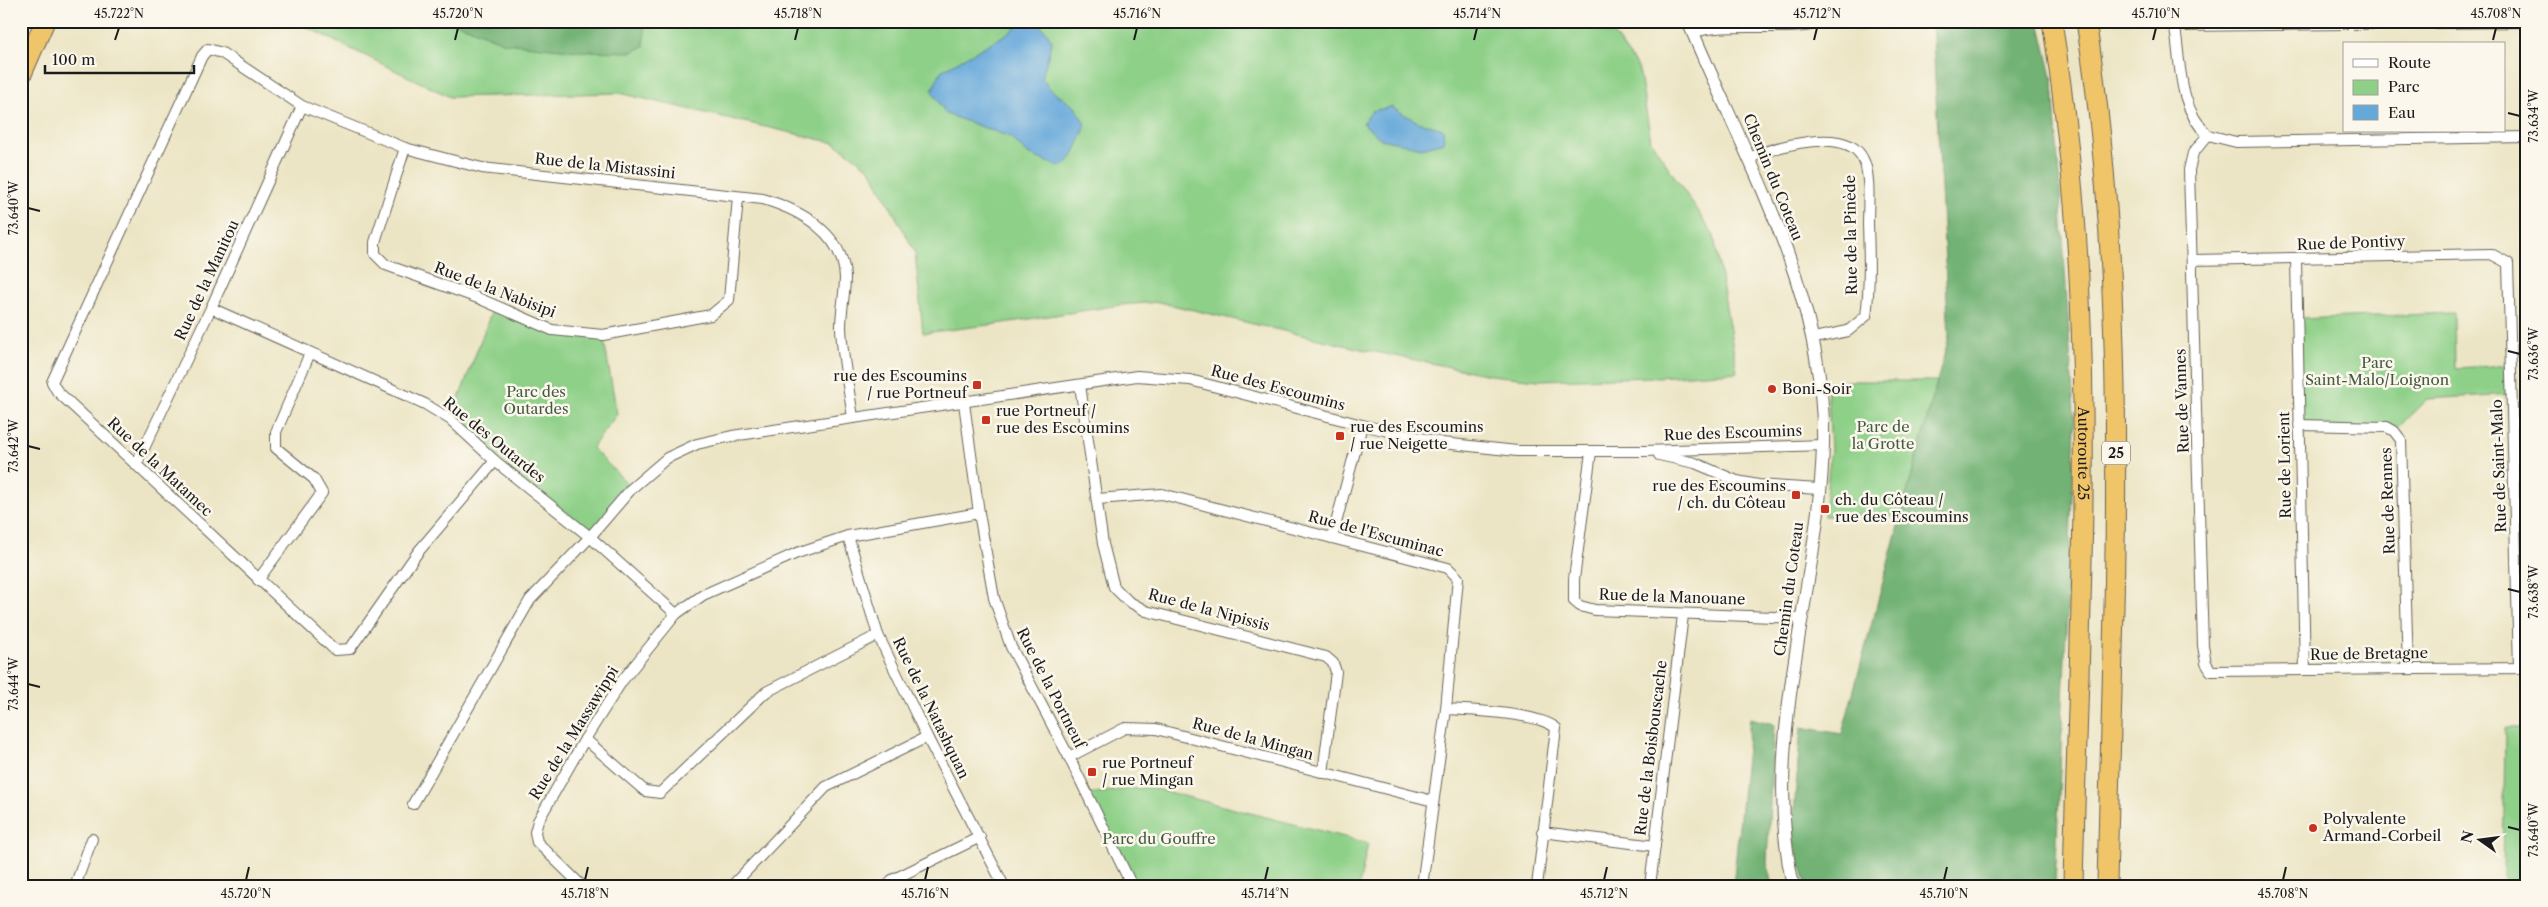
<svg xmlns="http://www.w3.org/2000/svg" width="2548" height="907" font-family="'Libre Caslon Text',serif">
	<rect width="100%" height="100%" fill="#fbf7ec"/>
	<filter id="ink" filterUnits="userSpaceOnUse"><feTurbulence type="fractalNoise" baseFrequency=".02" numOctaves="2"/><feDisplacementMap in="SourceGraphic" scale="10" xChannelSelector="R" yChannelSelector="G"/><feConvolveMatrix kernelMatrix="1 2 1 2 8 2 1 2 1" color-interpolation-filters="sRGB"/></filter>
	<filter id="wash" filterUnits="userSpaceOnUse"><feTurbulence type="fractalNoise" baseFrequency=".0096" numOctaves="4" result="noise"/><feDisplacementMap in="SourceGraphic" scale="20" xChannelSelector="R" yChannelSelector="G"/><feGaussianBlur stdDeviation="1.12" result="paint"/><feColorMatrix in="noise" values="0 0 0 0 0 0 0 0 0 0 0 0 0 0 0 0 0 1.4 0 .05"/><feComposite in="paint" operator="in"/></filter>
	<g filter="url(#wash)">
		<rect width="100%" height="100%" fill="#ece5c5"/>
		<g fill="#8ed088" stroke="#557652">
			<path d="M300,21h1304l35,48 12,72 63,95 23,136 -81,5 -118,3 -48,-5 -125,-25 -206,-48 -39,3 -123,19 -74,9 -8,-81 -45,-83 -35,-26 -216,-50 -169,4 -144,-70z"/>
			<path d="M494,305l58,25 51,5 14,79 -25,34 40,40 -42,49 -139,-117z"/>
			<path d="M2454,313l1,55 56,-3 1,29 -85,5 -33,32 -95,-6 -2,-106z"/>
			<path d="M1848,381h99l-31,135h-92l7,-68 -4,-66z"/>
			<path d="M2505,728h22v158h-24z"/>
			<path d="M1148,787l220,56 -9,43h-227l-46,-92z"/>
		</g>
		<g fill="#72b274" stroke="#476748">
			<path d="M452,21h173l20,7 -1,18 -12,6 -53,-1 -74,-8z"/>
			<path d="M1932,21h107l14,60 22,347 -20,458h-248l-15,-49 9,-110 41,7 107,-397z"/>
			<path d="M1750,718l24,6 -7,139 5,23h-39z"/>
		</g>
		<g fill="#65a8da" stroke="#40627b">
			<path d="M1023,21c15,0 22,7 29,20l-10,37 9,12 24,17 11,19 -14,31 -7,8 -8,1 -29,-12 -18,-17 -64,-23 -14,-23 9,-20 69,-39z"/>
			<path d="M1391,107l27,15 25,7 1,13 -22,6 -41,-9 -18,-16 9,-12z"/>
		</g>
	</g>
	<g filter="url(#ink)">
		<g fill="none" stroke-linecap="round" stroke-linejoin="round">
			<g stroke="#656257" stroke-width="12">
				<g id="minor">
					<path d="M2174,21c7,39 3,86 34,114"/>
					<path d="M2175,26l352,-4"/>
					<path d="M1693,33c28,-13 113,1 127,-12"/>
					<path d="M2208,135l-15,18 -4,17 14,476 3,17 5,8 316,-3"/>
					<path d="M2208,135l28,7 291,-5"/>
					<path d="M405,148l-30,94v12l11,11 92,33 74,32 51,5 108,-20 18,-15 9,-103"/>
					<path d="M1749,158c26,-11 98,-33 114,1 8,15 5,48 5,65 1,31 2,61 -2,92l-18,15 -34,7"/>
					<path d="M2193,260l298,-6 17,9 11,405"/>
					<path d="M2296,260l9,410"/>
					<path d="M211,308l214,96 26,16 44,41 95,76 86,77"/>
					<path d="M1080,385l23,159 11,43 14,14 18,10 180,46 7,6 3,9 -13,101"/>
					<path d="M964,403l15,110 15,85 17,49 58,110 63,129"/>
					<path d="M2299,425l88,2 7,4 7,9 7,228"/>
					<path d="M1591,452l-17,127v22l6,5 15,4 207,8"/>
					<path d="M1659,455l36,8 42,18 21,4 61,4"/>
					<path d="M495,461l-77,91 -68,97 -15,1 -278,-259 -5,-9 150,-326 6,-7 14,4 80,53 103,42 77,20 281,31c37,11 80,34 82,78 0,17 -4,33 -4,50 1,30 8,61 12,91"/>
					<path d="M136,465l75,-157 91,-202"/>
					<path d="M1097,499l65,-5 286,74 10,10 -12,131 -24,177"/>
					<path d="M848,536l30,99 49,102 77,149"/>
					<path d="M1332,538l30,-113"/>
					<path d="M258,580l64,-87 -8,-14 -38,-31v-16l34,-79"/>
					<path d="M1446,709c24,1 93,4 110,19l-19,158"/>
					<path d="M585,739l60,52 15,2 106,-101 112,-57"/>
					<path d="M1069,757l56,-29 31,1 277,72"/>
					<path d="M413,804l117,-204 60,-63 42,-49 35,-30 30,-14 35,-8 405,-60 53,4 172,45 80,18 75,8h127l179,-6"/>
					<path d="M1542,832l113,14"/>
					<path d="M75,886l17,-47"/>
					<path d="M582,886l-45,-44 -2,-10 3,-11 47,-82 37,-58 54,-67 27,-19 94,-42 51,-17 131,-23"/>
					<path d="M732,886l94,-99 101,-50"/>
					<path d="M888,886l4,-6 88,-43"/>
					<path d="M1650,886l33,-271"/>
				</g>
			</g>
			<g stroke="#656257" stroke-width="14">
				<path id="tertiary" d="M1688,21c56,136 139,273 135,424 -4,147 -63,293 -30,441"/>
			</g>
			<g stroke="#656257" stroke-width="21">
				<g id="motorway">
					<path id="s1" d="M2052,21c14,92 24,184 28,277 9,196 -3,392 -7,588"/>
					<path d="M2086,21c45,286 27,576 21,865"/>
					<path d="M21,76l24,-55"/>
				</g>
			</g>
			<use href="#minor" stroke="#fff" stroke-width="10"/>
			<use href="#tertiary" stroke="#fff" stroke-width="12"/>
			<use href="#motorway" stroke="#f0c469" stroke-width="19"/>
		</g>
	</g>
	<path fill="none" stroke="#1c1c1c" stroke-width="2" d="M115,40l4,-12M455,40l3,-12M795,40l3,-12M1134,40l3,-12M1474,40l3,-12M1814,40l3,-12M2153,40l3,-12M2493,40l3,-12M2508,113l12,3M28,208l12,3M2508,351l12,3M28,446l12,3M2508,589l12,3M28,684l12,3M2508,827l12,3M246,880l3,-13M585,880l3,-13M925,880l3,-13M1265,880l3,-13M1604,880l3,-13M1944,880l3,-13M2283,880l3,-13"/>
	<g fill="#c8321e" stroke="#fbf7ec" stroke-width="2">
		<rect x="972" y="380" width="10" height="10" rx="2.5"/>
		<circle cx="1772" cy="389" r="5"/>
		<rect x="981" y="415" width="10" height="10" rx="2.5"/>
		<rect x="1335" y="431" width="10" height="10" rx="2.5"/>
		<rect x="1791" y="490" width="10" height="10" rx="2.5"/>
		<rect x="1820" y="504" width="10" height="10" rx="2.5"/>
		<rect x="1087" y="767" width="10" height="10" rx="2.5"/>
		<circle cx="2313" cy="828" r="5"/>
	</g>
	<g text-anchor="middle" stroke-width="5" stroke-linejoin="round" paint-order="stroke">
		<rect fill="#fbf7ec" stroke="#5f5e5a" stroke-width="1" x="2102" y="441.5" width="28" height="23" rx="4"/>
		<g font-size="14" font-weight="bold" fill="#1c1c1c">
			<text x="2116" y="458">25</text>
		</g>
		<g font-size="15" fill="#1c1c1c" stroke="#fbf7ec">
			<text transform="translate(605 166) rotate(6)" y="5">Rue de la Mistassini</text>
			<text transform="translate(1773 177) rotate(68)" y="5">Chemin du Coteau</text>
			<text transform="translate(1851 235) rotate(-91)" y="5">Rue de la Pinède</text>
			<text transform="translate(2351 243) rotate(-2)" y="5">Rue de Pontivy</text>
			<text transform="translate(207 280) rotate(-65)" y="5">Rue de la Manitou</text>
			<text transform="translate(495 290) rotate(21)" y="5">Rue de la Nabisipi</text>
			<text transform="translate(1278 388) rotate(15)" y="5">Rue des Escoumins</text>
			<text transform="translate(2182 401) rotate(-92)" y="5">Rue de Vannes</text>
			<text transform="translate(1733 433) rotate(-2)" y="5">Rue des Escoumins</text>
			<text transform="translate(494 440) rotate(39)" y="5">Rue des Outardes</text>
			<text dy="5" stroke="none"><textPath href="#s1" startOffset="434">Autoroute 25</textPath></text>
			<text transform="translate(2285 465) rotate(-91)" y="5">Rue de Lorient</text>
			<text transform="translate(2499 466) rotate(-92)" y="5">Rue de Saint-Malo</text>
			<text transform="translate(160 467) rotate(43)" y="5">Rue de la Matamec</text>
			<text transform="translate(2388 501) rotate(-92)" y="5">Rue de Rennes</text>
			<text transform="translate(1376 534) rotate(15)" y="5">Rue de l'Escuminac</text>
			<text transform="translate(1789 589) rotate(-82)" y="5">Chemin du Coteau</text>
			<text transform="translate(1672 597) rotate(2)" y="5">Rue de la Manouane</text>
			<text transform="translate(1209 610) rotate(15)" y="5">Rue de la Nipissis</text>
			<text transform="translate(2369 654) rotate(-1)" y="5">Rue de Bretagne</text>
			<text transform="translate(1051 688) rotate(63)" y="5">Rue de la Portneuf</text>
			<text transform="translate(931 708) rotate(64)" y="5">Rue de la Natashquan</text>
			<text transform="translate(574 733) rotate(-58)" y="5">Rue de la Massawippi</text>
			<text transform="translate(1253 739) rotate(15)" y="5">Rue de la Mingan</text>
			<text transform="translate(1651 748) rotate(-83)" y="5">Rue de la Boisbouscache</text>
		</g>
		<g font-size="15" fill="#445b42" stroke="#fbf7ec">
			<text x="2377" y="368">Parc<tspan x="2377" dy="17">Saint-Malo/Loignon</tspan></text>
			<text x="536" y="397">Parc des<tspan x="536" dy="17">Outardes</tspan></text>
			<text x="1883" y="432">Parc de<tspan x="1883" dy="17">la Grotte</tspan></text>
			<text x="1159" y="844">Parc du Gouffre</text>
		</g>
		<g font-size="15" fill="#1c1c1c" stroke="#fbf7ec" text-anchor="start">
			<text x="967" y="381" text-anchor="end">rue des Escoumins<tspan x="967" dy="17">/ rue Portneuf</tspan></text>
			<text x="1782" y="394">Boni-Soir</text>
			<text x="996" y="416">rue Portneuf /<tspan x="996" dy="17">rue des Escoumins</tspan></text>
			<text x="1350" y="432">rue des Escoumins<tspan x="1350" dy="17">/ rue Neigette</tspan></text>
			<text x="1786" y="491" text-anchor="end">rue des Escoumins<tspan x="1786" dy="17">/ ch. du Côteau</tspan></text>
			<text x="1835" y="505">ch. du Côteau /<tspan x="1835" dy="17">rue des Escoumins</tspan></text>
			<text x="1102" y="768">rue Portneuf<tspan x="1102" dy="17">/ rue Mingan</tspan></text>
			<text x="2323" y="824">Polyvalente<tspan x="2323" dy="17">Armand-Corbeil</tspan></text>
		</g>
	</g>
	<rect width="2548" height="907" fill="none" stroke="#fbf7ec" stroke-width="55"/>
	<rect x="2343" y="42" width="162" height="90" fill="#fbf7ec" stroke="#a29f99"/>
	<rect x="2353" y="59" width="25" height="8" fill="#ffffff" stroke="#a29f99"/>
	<text x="2388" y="68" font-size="15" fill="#1c1c1c">Route</text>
	<rect x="2353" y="80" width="25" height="15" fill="#8ed088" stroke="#a29f99"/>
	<text x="2388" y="92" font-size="15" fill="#1c1c1c">Parc</text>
	<rect x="2353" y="105" width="25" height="15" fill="#65a8da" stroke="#a29f99"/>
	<text x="2388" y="118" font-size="15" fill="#1c1c1c">Eau</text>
	<g transform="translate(2480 840) rotate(284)" stroke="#fbf7ec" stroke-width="4" paint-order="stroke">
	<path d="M0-4L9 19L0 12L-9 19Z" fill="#1c1c1c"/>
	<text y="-8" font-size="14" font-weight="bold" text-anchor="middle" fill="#1c1c1c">N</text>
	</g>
	<path d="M45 65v8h149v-8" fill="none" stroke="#1c1c1c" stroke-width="2.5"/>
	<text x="52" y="65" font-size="15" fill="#1c1c1c" stroke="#fbf7ec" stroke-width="4" paint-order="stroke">100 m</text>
	<rect x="28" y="28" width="2492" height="852" fill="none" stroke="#1c1c1c" stroke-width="2"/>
	<g font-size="12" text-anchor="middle" fill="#1c1c1c">
		<text x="119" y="18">45.722°N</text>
		<text x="458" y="18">45.720°N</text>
		<text x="798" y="18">45.718°N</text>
		<text x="1137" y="18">45.716°N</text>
		<text x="1477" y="18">45.714°N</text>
		<text x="1817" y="18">45.712°N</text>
		<text x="2156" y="18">45.710°N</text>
		<text x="2496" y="18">45.708°N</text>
		<text transform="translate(2534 116) rotate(-90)" y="4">73.634°W</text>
		<text transform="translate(14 208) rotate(-90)" y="4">73.640°W</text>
		<text transform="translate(2534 354) rotate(-90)" y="4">73.636°W</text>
		<text transform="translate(14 446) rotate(-90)" y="4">73.642°W</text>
		<text transform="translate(2534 592) rotate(-90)" y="4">73.638°W</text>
		<text transform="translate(14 684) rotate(-90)" y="4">73.644°W</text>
		<text transform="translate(2534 830) rotate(-90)" y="4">73.640°W</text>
		<text x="246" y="898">45.720°N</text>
		<text x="585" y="898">45.718°N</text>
		<text x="925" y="898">45.716°N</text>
		<text x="1265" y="898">45.714°N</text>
		<text x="1604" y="898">45.712°N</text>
		<text x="1944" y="898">45.710°N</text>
		<text x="2283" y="898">45.708°N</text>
	</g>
</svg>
